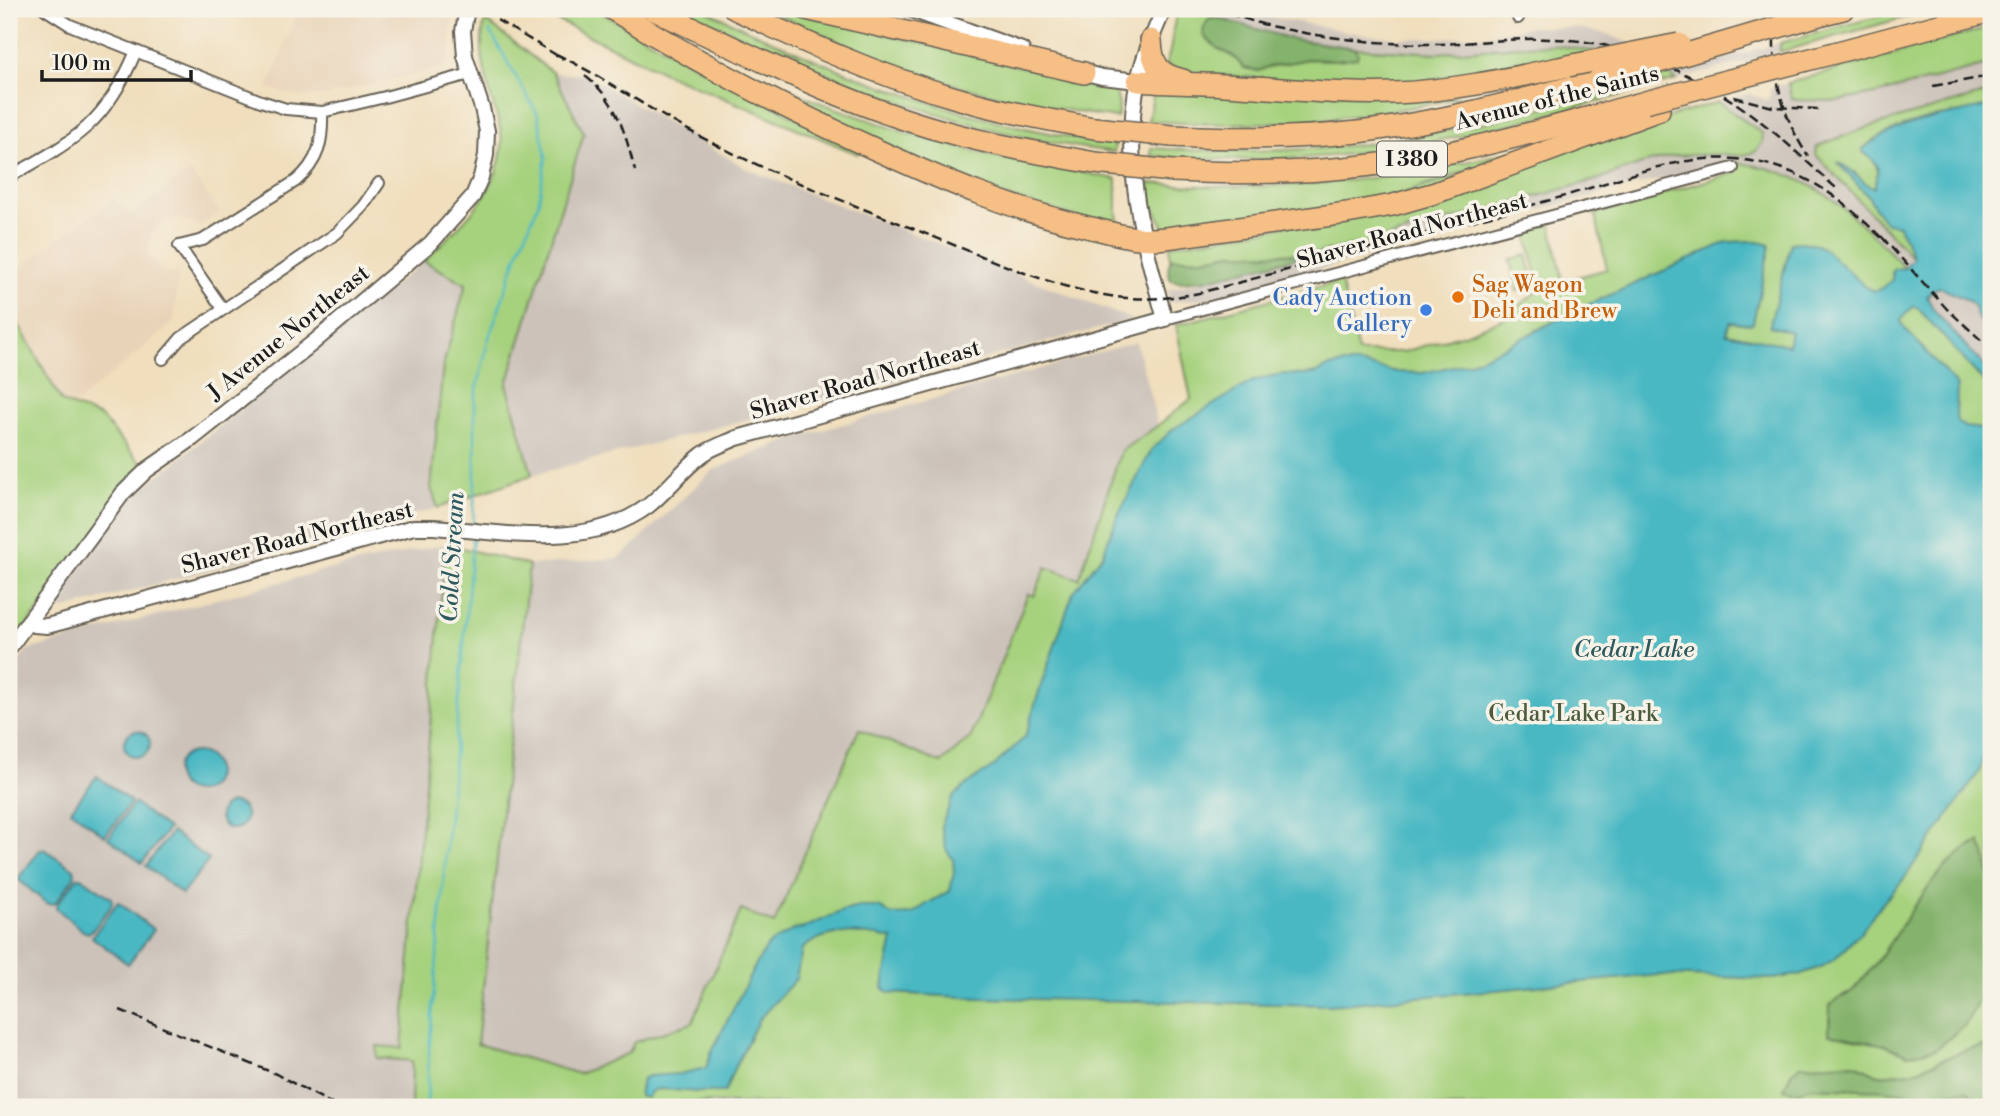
<svg xmlns="http://www.w3.org/2000/svg" width="2000" height="1116" font-family="'Libre Bodoni',serif">
	<rect width="100%" height="100%" fill="#f7f3e8"/>
	<filter id="ink" filterUnits="userSpaceOnUse"><feTurbulence type="fractalNoise" baseFrequency=".0143" numOctaves="2"/><feDisplacementMap in="SourceGraphic" scale="14" xChannelSelector="R" yChannelSelector="G"/><feConvolveMatrix kernelMatrix="1 2 1 2 8 2 1 2 1" color-interpolation-filters="sRGB"/></filter>
	<filter id="wash" filterUnits="userSpaceOnUse"><feTurbulence type="fractalNoise" baseFrequency=".00686" numOctaves="4" result="noise"/><feDisplacementMap in="SourceGraphic" scale="28" xChannelSelector="R" yChannelSelector="G"/><feGaussianBlur stdDeviation="1.57" result="paint"/><feColorMatrix in="noise" values="0 0 0 0 0 0 0 0 0 0 0 0 0 0 0 0 0 1.4 0 .05"/><feComposite in="paint" operator="in"/></filter>
	<g filter="url(#wash)">
		<rect width="100%" height="100%" fill="#f0debc"/>
		<g fill="#e9d3b8">
			<path d="M299,9h153l-2,51 -9,7 -116,29h-28l-29,-8z"/>
			<path d="M190,171l29,41 -19,14 -22,-8 -16,3 -9,11 -4,11 -1,12 14,17 16,2 -4,48 -101,84 -11,-4 -53,-95v-32l105,-76 17,15z"/>
		</g>
		<g fill="#ccc2b9">
			<path d="M1195,9h45l27,7 88,17 42,5h42l47,-3 42,-8 49,1 27,5 31,12 -35,7 -48,-7 -34,1 -80,7 -60,-3 -86,-11 -35,-9z"/>
			<path d="M1780,43v9l-103,28 -9,-6z"/>
			<path d="M1991,64v28l-122,35 -53,28 97,103 -8,10 -51,-53 -33,-24 -40,-20 -32,-8 -18,-1 -131,32 -382,103 -48,5 -3,-12 75,-19 136,-31 218,-60 46,-16 41,-10h38l19,2 22,-23 -44,-31 30,-8 19,6 4,-8 -1,-4 18,-5 3,15 5,2 43,1 45,-9z"/>
			<path d="M553,73l33,2 161,94 386,151 -601,155 -25,-91 77,-251z"/>
			<path d="M424,261l42,23 -23,82 -12,122 7,20 -377,102 -5,-2v-8l76,-103z"/>
			<path d="M1940,287l16,9 13,4 12,23 10,8v43l-58,-65 -6,-9 1,-6z"/>
			<path d="M1136,342l22,84 -37,25 -42,128 -45,17 -6,-2 -57,143 -30,26 -82,-34 -85,195 -33,-14 -49,113 -58,19 -5,11 -50,21 -102,-29 52,-480 91,-7 93,-88 85,-33z"/>
			<path d="M446,544l-44,504 -24,-2 -1,12 35,2 -1,47h-402v-433l18,-24 295,-79z"/>
			<path d="M683,1102l262,5h-309z"/>
		</g>
		<g fill="#a6d17d" stroke="#61764c" stroke-width="2">
			<path d="M534,9h61l101,57 164,84 -2,4 -189,-79z"/>
			<path d="M683,9h21c133,65 264,116 411,135l-1,8c-157,-18 -290,-76 -431,-143z"/>
			<path d="M769,9h12l287,69 45,10 1,-3 5,20 -2,13c-55,-8 -110,-18 -164,-34 -63,-19 -124,-46 -185,-74z"/>
			<path d="M1179,9h16l22,9 -8,1 8,29c15,7 25,16 41,23l10,-4 40,-8 27,1 23,-7 -4,-5 84,5 80,-7 34,-1 48,7 -85,18 -137,16 -196,-13 -16,-10c9,-19 3,-33 13,-54z"/>
			<path d="M1906,9h29l-155,43v-9z"/>
			<path d="M485,20l68,53 31,60 -77,251 25,91 -94,33 -7,-20 12,-122 23,-82 -42,-23c34,-34 77,-68 78,-119 0,-15 -8,-33 -12,-48 -6,-25 -12,-48 -5,-74z"/>
			<path d="M1991,27v37l-107,28 -45,9 -43,-1 -5,-2 -3,-15z"/>
			<path d="M743,70h4l71,32 88,31 86,23 125,23v36l3,14 -144,-41 -235,-114z"/>
			<path d="M1668,74l9,6c-90,24 -180,51 -273,67 -84,14 -169,15 -253,9v-8c62,4 124,4 185,-1 113,-10 223,-43 332,-73z"/>
			<path d="M1155,86l308,11c-104,23 -210,32 -315,24z"/>
			<path d="M1991,92v14l-37,8 -17,2 -33,10 -31,14 -10,9v3c19,13 15,16 11,37l-8,-3 -12,-14 -16,-9 31,34 7,13 23,15c3,12 10,21 14,33l-97,-103 1,-8 8,-4 44,-16z"/>
			<path d="M1718,102l44,31 1,8 -8,11 -15,4 -19,-2 -48,2 -31,8 -46,16 -218,60 -82,18v-4l-66,-1 -27,6 -31,-1 -2,2v-15l102,-16 331,-92z"/>
			<path d="M1537,145l-149,54 -222,32 -15,-28 -2,-20c130,11 262,-4 388,-38z"/>
			<path d="M1731,162c82,7 120,50 174,106l-13,4 1,6 24,29 74,83v491l-6,-27 -116,124 -40,39v16l56,12 23,10 74,-60 9,-22v71l-25,6 -54,22 -34,3 -24,-12 -57,29 15,-5 71,3 42,5 41,-4 16,10 4,6h-1041l-262,-5 -47,5h-225l1,-46 -35,-3v-12l25,2 44,-504 83,21 -52,479 102,30 50,-21 5,-11 58,-19 49,-113 33,14 85,-195 82,34 30,-26 57,-143 6,2 12,-29 33,12 42,-128 36,-25 34,-27 -15,-74 165,-44 17,71h45l61,-18 39,-15 37,-30 -14,-58 25,-7 12,57 44,-12 -12,-56 139,-40z"/>
			<path d="M1527,255l8,32 -18,4 -7,-31z"/>
			<path d="M9,307l53,95 39,15 46,53 -138,178z"/>
		</g>
		<g fill="#84b36c" stroke="#506844" stroke-width="2">
			<path d="M1217,18l75,21 62,9 4,5 -1,5 -22,2 -27,-1 -40,8 -10,4 -14,-3 -12,-13 -15,-7 -14,-13 1,-8 5,-8z"/>
			<path d="M1230,253l67,1 -1,4 -92,22 -25,2 -8,-2c-4,-8 -4,-14 1,-22l31,1z"/>
			<path d="M1980,842l5,12 6,27v92l-9,22 -17,30 -29,24 -28,6 -23,-10 -56,-11 1,-29c7,-7 10,-7 18,-11 6,-4 13,-14 19,-20 32,-37 67,-115 113,-132z"/>
			<path d="M1991,1044v63h-5l-4,-6 -16,-10 -41,4 -42,-5 -71,-3 -15,5 -13,-3 7,-17 10,-7 53,-2 24,12 34,-3 54,-22z"/>
		</g>
		<g fill="#4ab8c3" stroke="#336a70" stroke-width="2">
			<path d="M1987,106h4v225c-6,-5 -12,-9 -15,-17 -3,-7 0,-5 -5,-11 -4,-5 -24,-11 -31,-16l-6,2 -7,7 6,13 58,65v16l-74,-83 -3,-1 -11,11 -2,5 4,7 51,55c3,13 -2,26 1,38l8,5 26,3v309l-5,9 -7,24 -76,108 -28,32 -13,19 -27,28 -14,8 -23,8 -25,4 -114,-4 -329,30 -350,-7 -91,-5 -6,-5 1,-7 9,-42c-33,-6 -64,-13 -91,10l-6,30 -37,40 -26,52 -8,21h-28l-35,-3 -8,1 -4,3 -2,5 -9,-2 3,-17 6,-3 31,-2 27,-6 5,-15 45,-89 13,-20 24,-14 11,-2 38,-17 17,-4h20l13,8 20,-1 16,-11 22,-12 4,-19 -1,-12 -7,-11 -5,-23 12,-29 14,-13 26,-17 32,-30 16,-52 32,-92 30,-39 14,-37 35,-68 21,-20 78,-47 16,-5 16,-3 22,1 12,-2 11,-6 15,-3h16l38,8 25,1 49,-11 36,-16 61,-32 159,-72 25,-1 16,3 2,2 -17,77 -3,1 -20,-2 -4,11 62,12 3,-13 -21,-6v-2l21,-81c11,-2 24,0 33,6l43,39 7,3 6,-2 12,-9 1,-11 12,-1 8,-10c-3,-12 -11,-21 -14,-33l-13,-2 -10,-13 -7,-13 -32,-35c17,7 23,21 37,26 5,-20 8,-23 -11,-36v-3c34,-29 82,-32 124,-43z"/>
			<circle cx="137" cy="744" r="13"/>
			<circle cx="196" cy="772" r="20"/>
			<path d="M97,776l34,26 -26,34 -34,-26z"/>
			<path d="M134,803l34,26 -26,34 -34,-25z"/>
			<circle cx="233" cy="816" r="13"/>
			<path d="M172,832l37,28 -27,34 -36,-28z"/>
			<path d="M44,849l30,20 1,4 -1,4 -19,26 -4,1 -5,-1 -27,-23 1,-4 20,-26z"/>
			<path d="M81,877l30,21 1,3 -1,5 -19,25 -4,2 -5,-2 -27,-23 1,-4 20,-26z"/>
			<path d="M118,902l36,28 -26,34 -36,-27z"/>
		</g>
		<g fill="none" stroke-linecap="round" stroke-linejoin="round">
			<g stroke="#4ab8c3" stroke-width="2.5">
				<path d="M473,525l2,-44v-83l13,-57 29,-85 21,-51 8,-48 -8,-42 -48,-84"/>
				<path d="M427,1107l2,-56 44,-516"/>
			</g>
		</g>
	</g>
	<g filter="url(#ink)">
		<g fill="none" stroke-linecap="round" stroke-linejoin="round">
			<g stroke="#666054" stroke-width="14">
				<g id="minor">
					<path d="M45,9l25,16 191,76 25,8 36,3 63,-15 85,-23"/>
					<path d="M1518,18l4,-9"/>
					<path d="M9,177c65,-36 97,-53 127,-126"/>
					<path d="M223,309l-44,-63 24,-6 93,-59c23,-20 27,-39 26,-69"/>
					<path d="M1165,319l568,-151"/>
					<path d="M163,359l18,-21 156,-105 26,-27 16,-23"/>
				</g>
			</g>
			<g stroke="#666054" stroke-width="18">
				<g id="tertiary">
					<path d="M909,9l113,41"/>
					<path d="M1078,71l24,6 36,4"/>
					<path d="M28,622l6,3 13,1 367,-99h19c70,5 154,24 215,-21 20,-16 35,-37 55,-52 10,-7 23,-11 34,-16l428,-119c-22,-78 -44,-158 -27,-239 6,-25 16,-48 26,-71"/>
					<path d="M9,648l114,-155 24,-23 46,-32 121,-96 117,-99 42,-47 8,-19 5,-22 1,-24 -5,-23 -17,-52 -2,-25 4,-22"/>
				</g>
			</g>
			<g stroke="#666054" stroke-width="24">
				<g id="motorway">
					<path d="M612,9c85,53 175,101 267,142 68,31 130,57 204,75 27,6 55,16 83,12l181,-25 46,-8 42,-12 224,-83"/>
					<path d="M652,9c94,44 190,94 291,122 50,14 101,23 152,32"/>
					<path d="M735,9c71,34 142,66 218,88 46,14 94,23 141,31"/>
					<path d="M806,9l278,64"/>
					<path d="M1823,14l20,-5"/>
					<path d="M1151,40c1,25 8,35 32,40"/>
					<path d="M1834,53l157,-42"/>
					<path d="M1138,81c34,3 68,2 101,5 52,3 103,9 155,7 59,-2 117,-15 174,-27"/>
					<path d="M1172,136c62,3 124,3 186,-4 82,-10 161,-31 240,-52"/>
					<path d="M1172,171c97,5 194,0 288,-21 61,-13 122,-31 182,-47"/>
				</g>
			</g>
			<use href="#minor" stroke="#fff" stroke-width="10"/>
			<use href="#tertiary" stroke="#fff" stroke-width="14"/>
			<use href="#motorway" stroke="#f5bf86" stroke-width="21"/>
			<g stroke="#1c1c1c" stroke-width="2.5" stroke-dasharray="10 5" stroke-linecap="butt">
				<path d="M1214,9c20,6 41,14 61,18 50,11 102,17 153,17 55,0 110,-11 165,-1 59,11 120,41 167,78 27,21 51,45 76,67"/>
				<path d="M1777,9c-9,50 2,104 31,147"/>
				<path d="M497,20l66,39"/>
				<path d="M556,54c44,21 83,49 125,72 79,45 164,75 248,109 56,22 116,50 175,60 32,6 64,4 95,-2 118,-31 237,-62 355,-94 62,-17 124,-48 190,-39 63,8 100,41 144,84"/>
				<path d="M585,76c33,25 40,57 50,95"/>
				<path d="M1933,86l58,-10"/>
				<path d="M1734,97l39,10 45,2"/>
				<path d="M1881,236l66,73 44,40"/>
				<path d="M120,1010l156,64 62,33"/>
			</g>
			<g stroke="#666054" stroke-width="24" stroke-linecap="butt">
				<g id="motorway-bridge">
					<path d="M1568,66l111,-22"/>
					<path d="M1598,80l225,-66"/>
					<path d="M1645,102l189,-49"/>
					<path d="M1094,128l78,8"/>
					<path d="M1095,163l77,8"/>
				</g>
			</g>
			<use href="#motorway-bridge" stroke="#f5bf86" stroke-width="21"/>
		</g>
	</g>
	<circle fill="#e8710a" stroke="#f7f3e8" stroke-width="2.5" cx="1458" cy="297" r="7"/>
	<circle fill="#3f7fe0" stroke="#f7f3e8" stroke-width="2.5" cx="1426" cy="310" r="7"/>
	<g text-anchor="middle" stroke-width="7" stroke-linejoin="round" paint-order="stroke">
		<rect fill="#f7f3e8" stroke="#5e5c59" stroke-width="2" x="1377" y="141.5" width="70" height="35" rx="5"/>
		<g font-size="21" font-weight="bold" fill="#1c1c1c">
			<text x="1412" y="166">I 380</text>
		</g>
		<g font-size="23" fill="#1c1c1c" stroke="#f7f3e8">
			<text transform="translate(1557 97) rotate(-14)" y="8">Avenue of the Saints</text>
			<text transform="translate(1412 230) rotate(-15)" y="8">Shaver Road Northeast</text>
			<text transform="translate(288 332) rotate(-39)" y="8">J Avenue Northeast</text>
			<text transform="translate(865 379) rotate(-16)" y="8">Shaver Road Northeast</text>
			<text transform="translate(297 537) rotate(-14)" y="8">Shaver Road Northeast</text>
		</g>
		<g font-size="23" fill="#c56008" stroke="#f7f3e8" text-anchor="start">
			<text x="1472" y="292">Sag Wagon<tspan x="1472" dy="26">Deli and Brew</tspan></text>
		</g>
		<g font-size="23" fill="#366cbe" stroke="#f7f3e8" text-anchor="end">
			<text x="1412" y="305">Cady Auction<tspan x="1412" dy="26">Gallery</tspan></text>
		</g>
		<g font-size="23" fill="#4c5b3e" stroke="#f7f3e8">
			<text x="1573" y="721">Cedar Lake Park</text>
		</g>
		<g font-size="24" font-style="italic" fill="#2e5a5f" stroke="#f7f3e8">
			<text transform="translate(452 557) rotate(-87)" y="8">Cold Stream</text>
			<text x="1634" y="657">Cedar Lake</text>
		</g>
	</g>
	<rect width="2000" height="1116" fill="none" stroke="#f7f3e8" stroke-width="35"/>
	<path d="M42 70v10h149v-10" fill="none" stroke="#1c1c1c" stroke-width="3.5"/>
	<text x="52" y="70" font-size="21" fill="#1c1c1c" stroke="#f7f3e8" stroke-width="5" paint-order="stroke">100 m</text>
</svg>
